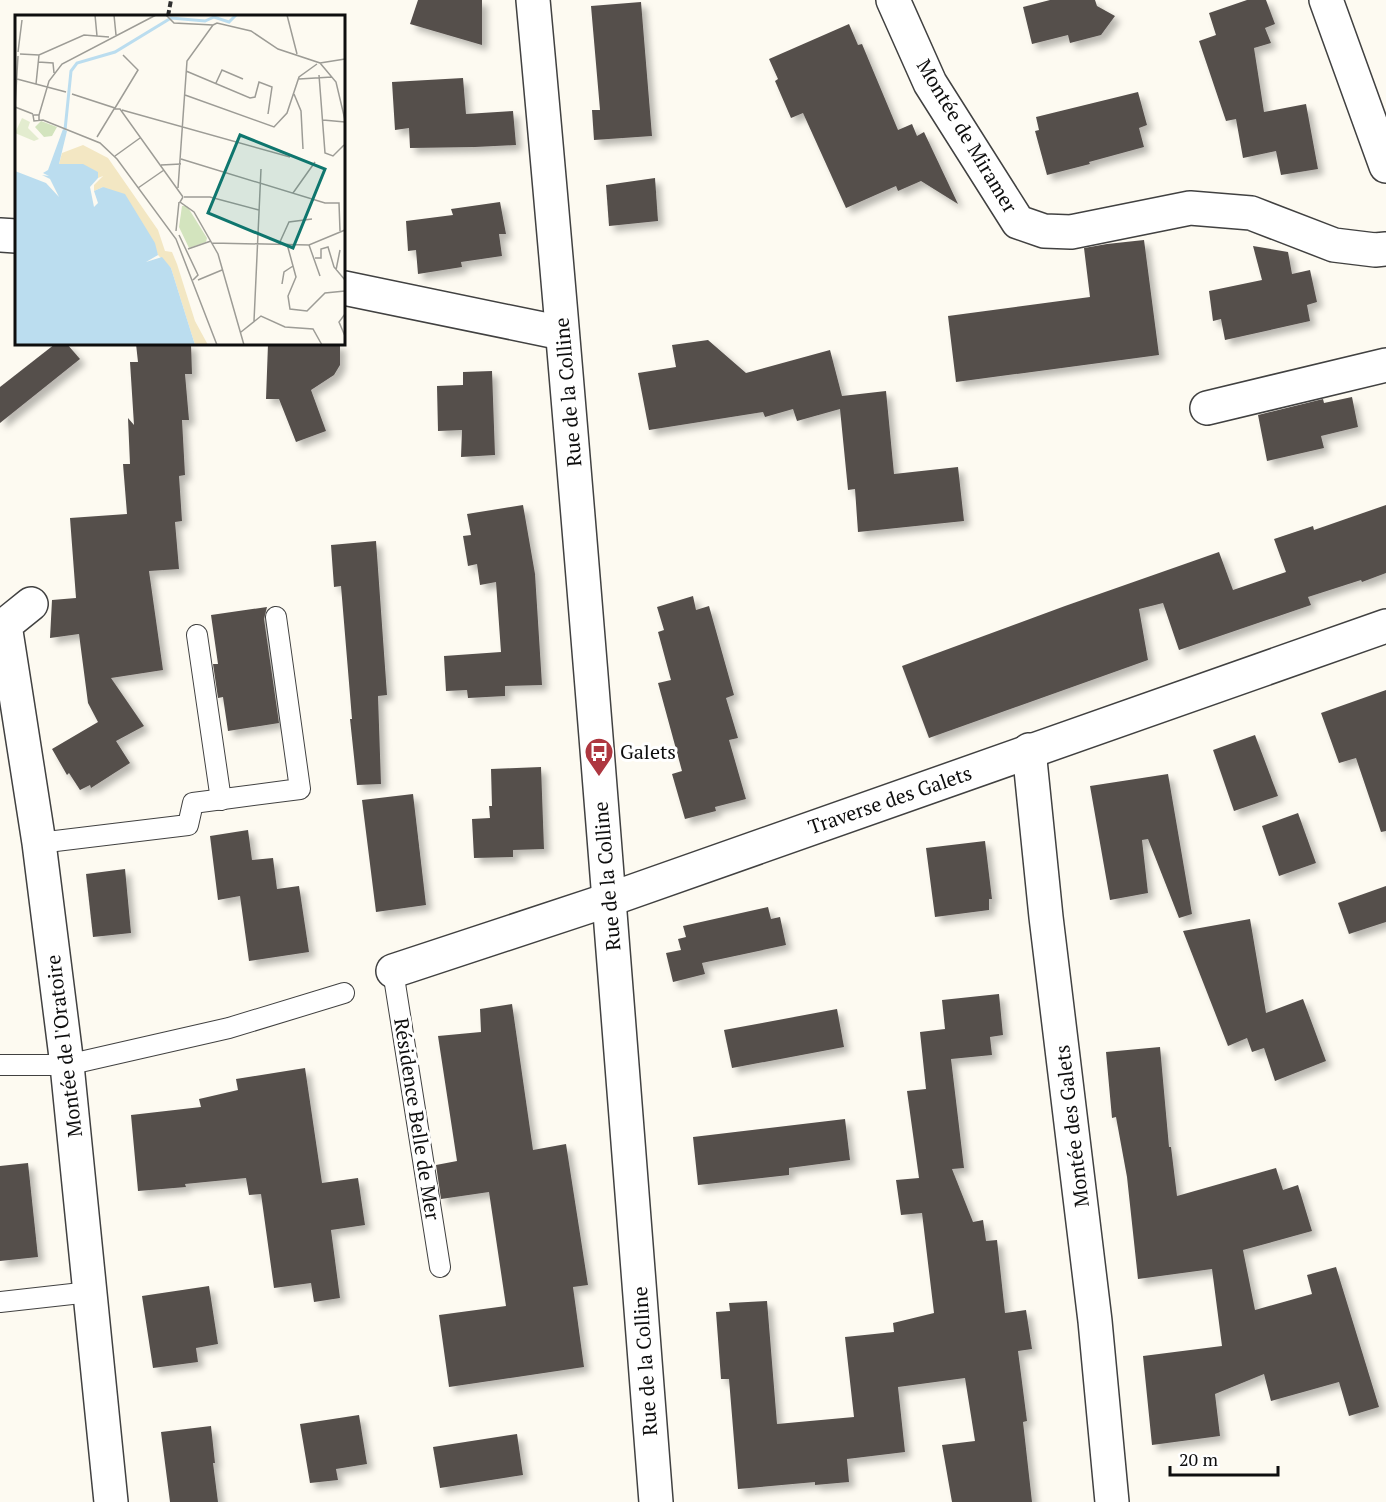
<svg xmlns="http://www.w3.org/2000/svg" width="1386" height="1502" font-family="'PT Serif',serif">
	<defs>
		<filter id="shadow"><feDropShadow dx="5.5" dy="5.5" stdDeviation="3" flood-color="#0004"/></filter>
	</defs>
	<rect width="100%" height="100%" fill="#fdfaf1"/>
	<g fill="#554f4c" filter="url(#shadow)">
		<path d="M418,0h64v45l-72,-21z"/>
		<path d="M1050,0h45l2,6 18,10 -14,19 -31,8 -2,-8 -36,9 -9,-37z"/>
		<path d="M1247,0h19l9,24 -10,4 6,15 -17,5 10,64 42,-8 12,65 -37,6 -5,-24 -33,7 -7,-39 -10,2 -27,-80 17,-6 -7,-22z"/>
		<path d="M641,2l11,134 -58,4 -2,-30h8l-9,-104z"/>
		<path d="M849,24l9,21 4,-1 36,86 14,-6 5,12 7,-4 34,72 -37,-23 -23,10 -2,-5 -50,22 -43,-95 -12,5 -16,-37 3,-2 -9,-20z"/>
		<path d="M463,78l3,36 47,-3 3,34 -41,2 -65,1 -1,-20 -14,2 -3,-48z"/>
		<path d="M1138,92l9,33 -8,3 5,19 -55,15 1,2 -43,11 -12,-44 4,-1 -3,-13z"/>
		<path d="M655,178l3,43 -49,5 -3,-41z"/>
		<path d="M500,202l6,32h-7l3,22 -41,6 1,5 -44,7 -2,-24 -8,1 -2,-30 47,-6 -2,-6z"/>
		<path d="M1144,240l15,115 -203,27 -8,-66 142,-19 -6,-49 23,-4z"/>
		<path d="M1253,246l35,6 4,22 18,-4 7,32 -10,3 3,16 -85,19 -4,-21 -8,2 -4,-30 53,-11z"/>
		<path d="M708,340l38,33 84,-23 12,46 44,-5 8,83 64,-7 6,54 -106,11 -3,-43 -7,1 -8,-81 -43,12 -4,-12 -28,8 -2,-5 -114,18 -11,-57 38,-6 -4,-22z"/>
		<path d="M55,344h12l13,15 -80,64v-36z"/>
		<path d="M136,344h55l1,30h-7l4,46h-7l3,55 -6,1 3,45 -7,1 4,47 -30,2 14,99 -52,8 33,48 -28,15 14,22 -39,25 -1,-3 -10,5 -11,-17 -2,2 -15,-26 46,-27 -10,-19 -9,-69 -29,4 2,-38 24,-2 -6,-80 57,-4 -4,-50h7l-2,-46 6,7 -4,-63h8z"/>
		<path d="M268,344h72v21l-6,10 -23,15 15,41 -30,11 -17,-43h-13z"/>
		<path d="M492,371l3,84 -34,2 1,-27 -24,1 -1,-45 26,-1v-13z"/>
		<path d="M1352,397l6,30 -37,9 3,12 -57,13 -9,-46 65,-16 1,4z"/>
		<path d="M523,505l12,69 7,111 -37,1v10l-37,2 -1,-8 -21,1 -2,-35 57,-4 -5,-70 -16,3 -3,-21 -9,2 -5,-30 8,-1 -4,-21z"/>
		<path d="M1386,505v68l-24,9 -1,-2 -53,17 3,8 -132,45 -16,-47 -24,6 9,51 -219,78 -27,-72 163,-60 154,-54 14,38 53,-18 -12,-33 39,-13 1,4z"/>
		<path d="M376,541l11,154 -9,1 3,88 -24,1 -7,-66h2l-11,-133 -7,1 -3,-42z"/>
		<path d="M693,596l3,14 13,-4 25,89 -8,3 12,40 -9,2 17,59 -31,8 1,4 -31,8 -13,-45 10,-3 -24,-88 13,-3 -13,-48 6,-2 -7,-23z"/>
		<path d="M267,607l-3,12 15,104 -51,8 -5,-34 -5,1 -5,-34h5l-7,-49z"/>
		<path d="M1386,690v141l-5,1 -25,-74 -17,5 -18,-50z"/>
		<path d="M1255,735l23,61 -44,15 -21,-61z"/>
		<path d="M541,767l3,82 -31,1v7l-39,1 -2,-39 18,-1 -1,-12h3l-1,-37z"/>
		<path d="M1168,774l24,140 -13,4 -31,-79 -6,1 6,53 -38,7 -20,-114z"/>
		<path d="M413,794l13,111 -50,7 -14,-112z"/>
		<path d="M1298,813l18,50 -37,13 -17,-50z"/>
		<path d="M248,830l4,30 21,-2 4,31 22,-3 10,66 -60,9 -9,-65 -22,4 -8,-64z"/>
		<path d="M985,841l7,58h-3v11l-54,7 -9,-69z"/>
		<path d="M125,869l6,64 -38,4 -7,-63z"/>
		<path d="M1386,886v36l-37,12 -11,-31z"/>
		<path d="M768,907l3,12 9,-2 6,28 -84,18 3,11 -32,8 -7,-29 15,-3 -3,-11 8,-2 -3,-11z"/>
		<path d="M1250,919l16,94 37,-14 23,62 -51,20 -11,-33 -12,4 -5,-14 -19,8 -45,-115z"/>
		<path d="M999,994l4,41 -13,2 2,18 -41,4 13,109 -12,1 21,53 10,-2 3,21 11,-1 8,73 21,-3 6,39 -14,2 9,70 -4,1 9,80h-80l-10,-57 33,-4 -10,-63 -67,9 7,65 -58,7 2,23 -34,3v-3l-77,7 -9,-110h-8l-5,-67 14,-1 -1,-8 38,-2 10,123 77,-7 -9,-80 49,-5 -1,-9 41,-10 -12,-100 -21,2 -5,-35 23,-2 -12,-87 19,-2 -6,-57 25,-3 -3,-29z"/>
		<path d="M512,1004l21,146 33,-6 22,141 -15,2 11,80 -135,20 -10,-72 67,-9 -17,-114 -48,7 -5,-34 21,-4 -19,-125 43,-4 -1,-23z"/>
		<path d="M837,1009l7,38 -112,21 -8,-38z"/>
		<path d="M1160,1047l9,100h2l6,49 99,-28 7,22 15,-5 14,46 -69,19 12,60 57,-16 -5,-19 29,-8 43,140 -30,9 -10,-34 -68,19 -7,-27 -49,20 5,42 -68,9 -9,-89 79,-10 -10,-77 -74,10 -11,-102 -11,-60 -4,1 -6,-66z"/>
		<path d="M305,1068l17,115 36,-5 7,47 -34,5 9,68 -26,4 -3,-19 -37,5 -13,-94 -12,1 -3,-17 -61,6 1,3 -48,4 -7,-76 70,-8 -2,-8 39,-9 -2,-11z"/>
		<path d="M845,1119l5,41 -61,8v7l-91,10 -5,-48z"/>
		<path d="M28,1163l10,94 -38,4v-95z"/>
		<path d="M209,1286l9,58 -22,4 2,14 -45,6 -11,-72z"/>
		<path d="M359,1415l8,49 -31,5 2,11 -28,3 -10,-59z"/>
		<path d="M211,1426l4,37h-2l5,39h-48l-9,-70z"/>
		<path d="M517,1434l6,41 -83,13 -7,-41z"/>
	</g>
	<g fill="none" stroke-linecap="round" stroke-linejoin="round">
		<g stroke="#414141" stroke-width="22">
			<g id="service">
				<path d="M197,635l24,165"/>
				<path d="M39,843l149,-18 5,-22 107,-14 -24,-172"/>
				<path d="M393,971l47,296"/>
				<path d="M0,1065h67l162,-37 115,-35"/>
				<path d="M0,1302l90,-10"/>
			</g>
		</g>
		<g stroke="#414141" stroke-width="36">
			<g id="minor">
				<path d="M533,0c46,500 84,1001 123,1502"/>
				<path d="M893,0l37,83 88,139 26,9 27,1 119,-24 61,5 83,32 41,5 11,-1"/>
				<path d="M0,235l16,1"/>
				<path d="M344,288l218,45"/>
				<path d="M1207,408l179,-43"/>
				<path d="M31,604l-26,21 34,218 28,222 44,437"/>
				<path d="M1029,750l17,167 49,404 17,181"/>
				<path d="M393,971l215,-71 778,-274"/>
			</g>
		</g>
		<g stroke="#414141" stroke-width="36">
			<path id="tertiary" d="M1326,0l60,166"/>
		</g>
		<path stroke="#303030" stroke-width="4" stroke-dasharray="6 3" stroke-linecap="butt" d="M168,16l3,-16"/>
		<use href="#service" stroke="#fff" stroke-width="20"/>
		<use href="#minor" stroke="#fff" stroke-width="33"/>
		<use href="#tertiary" stroke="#fff" stroke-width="33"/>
	</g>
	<defs>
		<g id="bus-pin" transform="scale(1.5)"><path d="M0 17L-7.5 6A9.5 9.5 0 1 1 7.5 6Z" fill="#ae3740" stroke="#fff"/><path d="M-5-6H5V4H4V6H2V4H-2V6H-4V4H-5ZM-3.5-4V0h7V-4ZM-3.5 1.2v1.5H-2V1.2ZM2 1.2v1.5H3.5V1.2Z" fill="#fff"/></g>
	</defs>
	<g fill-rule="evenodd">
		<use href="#bus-pin" x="599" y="752"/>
	</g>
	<g text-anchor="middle" stroke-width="6" stroke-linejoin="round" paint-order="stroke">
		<g font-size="20" fill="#0e0e0e" stroke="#fff">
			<text transform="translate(967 136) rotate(59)" y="7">Montée de Miramer</text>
			<text transform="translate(568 392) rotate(-95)" y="7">Rue de la Colline</text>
			<text transform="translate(890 800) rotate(-19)" y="7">Traverse des Galets</text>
			<text transform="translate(607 876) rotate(-95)" y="7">Rue de la Colline</text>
			<text transform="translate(64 1046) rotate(-97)" y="7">Montée de l'Oratoire</text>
			<text transform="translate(417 1119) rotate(81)" y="7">Résidence Belle de Mer</text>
			<text transform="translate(1072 1126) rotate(-97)" y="7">Montée des Galets</text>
			<text transform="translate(645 1361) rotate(-94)" y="7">Rue de la Colline</text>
		</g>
		<g font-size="20" fill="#0e0e0e" stroke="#fff" text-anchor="start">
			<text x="620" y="759">Galets</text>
		</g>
	</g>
	<g transform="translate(15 15)">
		<rect width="330" height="330" fill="#fdfaf1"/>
		<path d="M26,106l16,6 -5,9 -8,1 -9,-10zM167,191h5l20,32 -1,4 -17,6 -10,-21z" fill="#d3e4be"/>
		<path d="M68,130l25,13 50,72 7,21 7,1 5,12 18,57 13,24h-13l-24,-77 -13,-13 -11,-24 -44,-44 -9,4v-6l9,-9 -5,2v-6l-39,-8 3,-11z" fill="#f3e7c3"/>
		<path d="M7,103l8,4 -2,6 11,11 -5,2 -19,-8z" fill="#e3eccf"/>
		<path d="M48,114l4,2 -8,33h24l15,8v6l-8,9 4,20 4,-4 -4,-12 9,-4 22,7 30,49 3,12 -12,7 16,-5 9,11 24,77h-180v-174l31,12 13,14 -9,-18 -8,-4 7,1 -6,-3 5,-3z" fill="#bbddef"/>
		<path fill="none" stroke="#bbddef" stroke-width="3" d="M50,115l6,-59 6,-8 38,-11 56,-34 34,3 9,-4 15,5 7,-7"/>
		<path fill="none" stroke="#9d9c96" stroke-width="1.5" d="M80,0l2,21M99,0l2,20M151,0l8,8 39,2M272,0l10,39M198,10l4,-2 34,8 27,18 42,14 16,19 9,38M3,37l4,-32M5,39l19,1 45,-20 25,2M23,47l15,1 1,10M305,48l25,-4M171,56l64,27 5,-1 4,-15 13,5 -4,27M304,60l6,78 8,3 11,-11M2,64l49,13M284,64l33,-2M201,68l6,-13 21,9M21,69l3,-29M57,79l43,14 23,-38 -15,-15M279,79l7,17 2,38M170,80l89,32 13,-14 12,-36 18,-13M0,92l3,-51M0,92l18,7M107,95l168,47M24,100l10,-34 13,-17 94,-49M24,105v-5h-6l1,6 9,-1 57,23 17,16 59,80 41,106M308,105l22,2M82,122l17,-28h6l63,88M100,141l25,-18M166,144l144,44h14l1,28M146,150l20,-1M123,173l26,-18M163,173l9,-127 26,-36M278,178l22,-31M168,182l-3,5 14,10 24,42 26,91M169,182h26l49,13M161,216l3,-29M164,220l19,40 -5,5M197,228l97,2 36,-15M264,229l10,-22 23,-3M272,229l9,33 -8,19 2,13 17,2 18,-18 20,-2M294,230l11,31M173,234l23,-8M300,243h6v-9l7,-2 6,20 11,13M321,255l4,-20M183,265l24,-10M267,269l2,-12 9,-6M330,299l-6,8 6,14M239,306l7,-152M226,317l20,-16 24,11 28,2 9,16"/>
		<path fill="#0f766e" fill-opacity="0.15" stroke="#0f766e" stroke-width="3" d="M225,120l85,34 -32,79 -85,-35z"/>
		<rect width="330" height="330" fill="none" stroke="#0e0e0e" stroke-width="3"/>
	</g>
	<path d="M1170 1466v9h108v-9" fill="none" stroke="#0e0e0e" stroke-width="3"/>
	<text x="1179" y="1466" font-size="18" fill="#0e0e0e" stroke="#ffffff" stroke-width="4.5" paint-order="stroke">20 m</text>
</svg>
